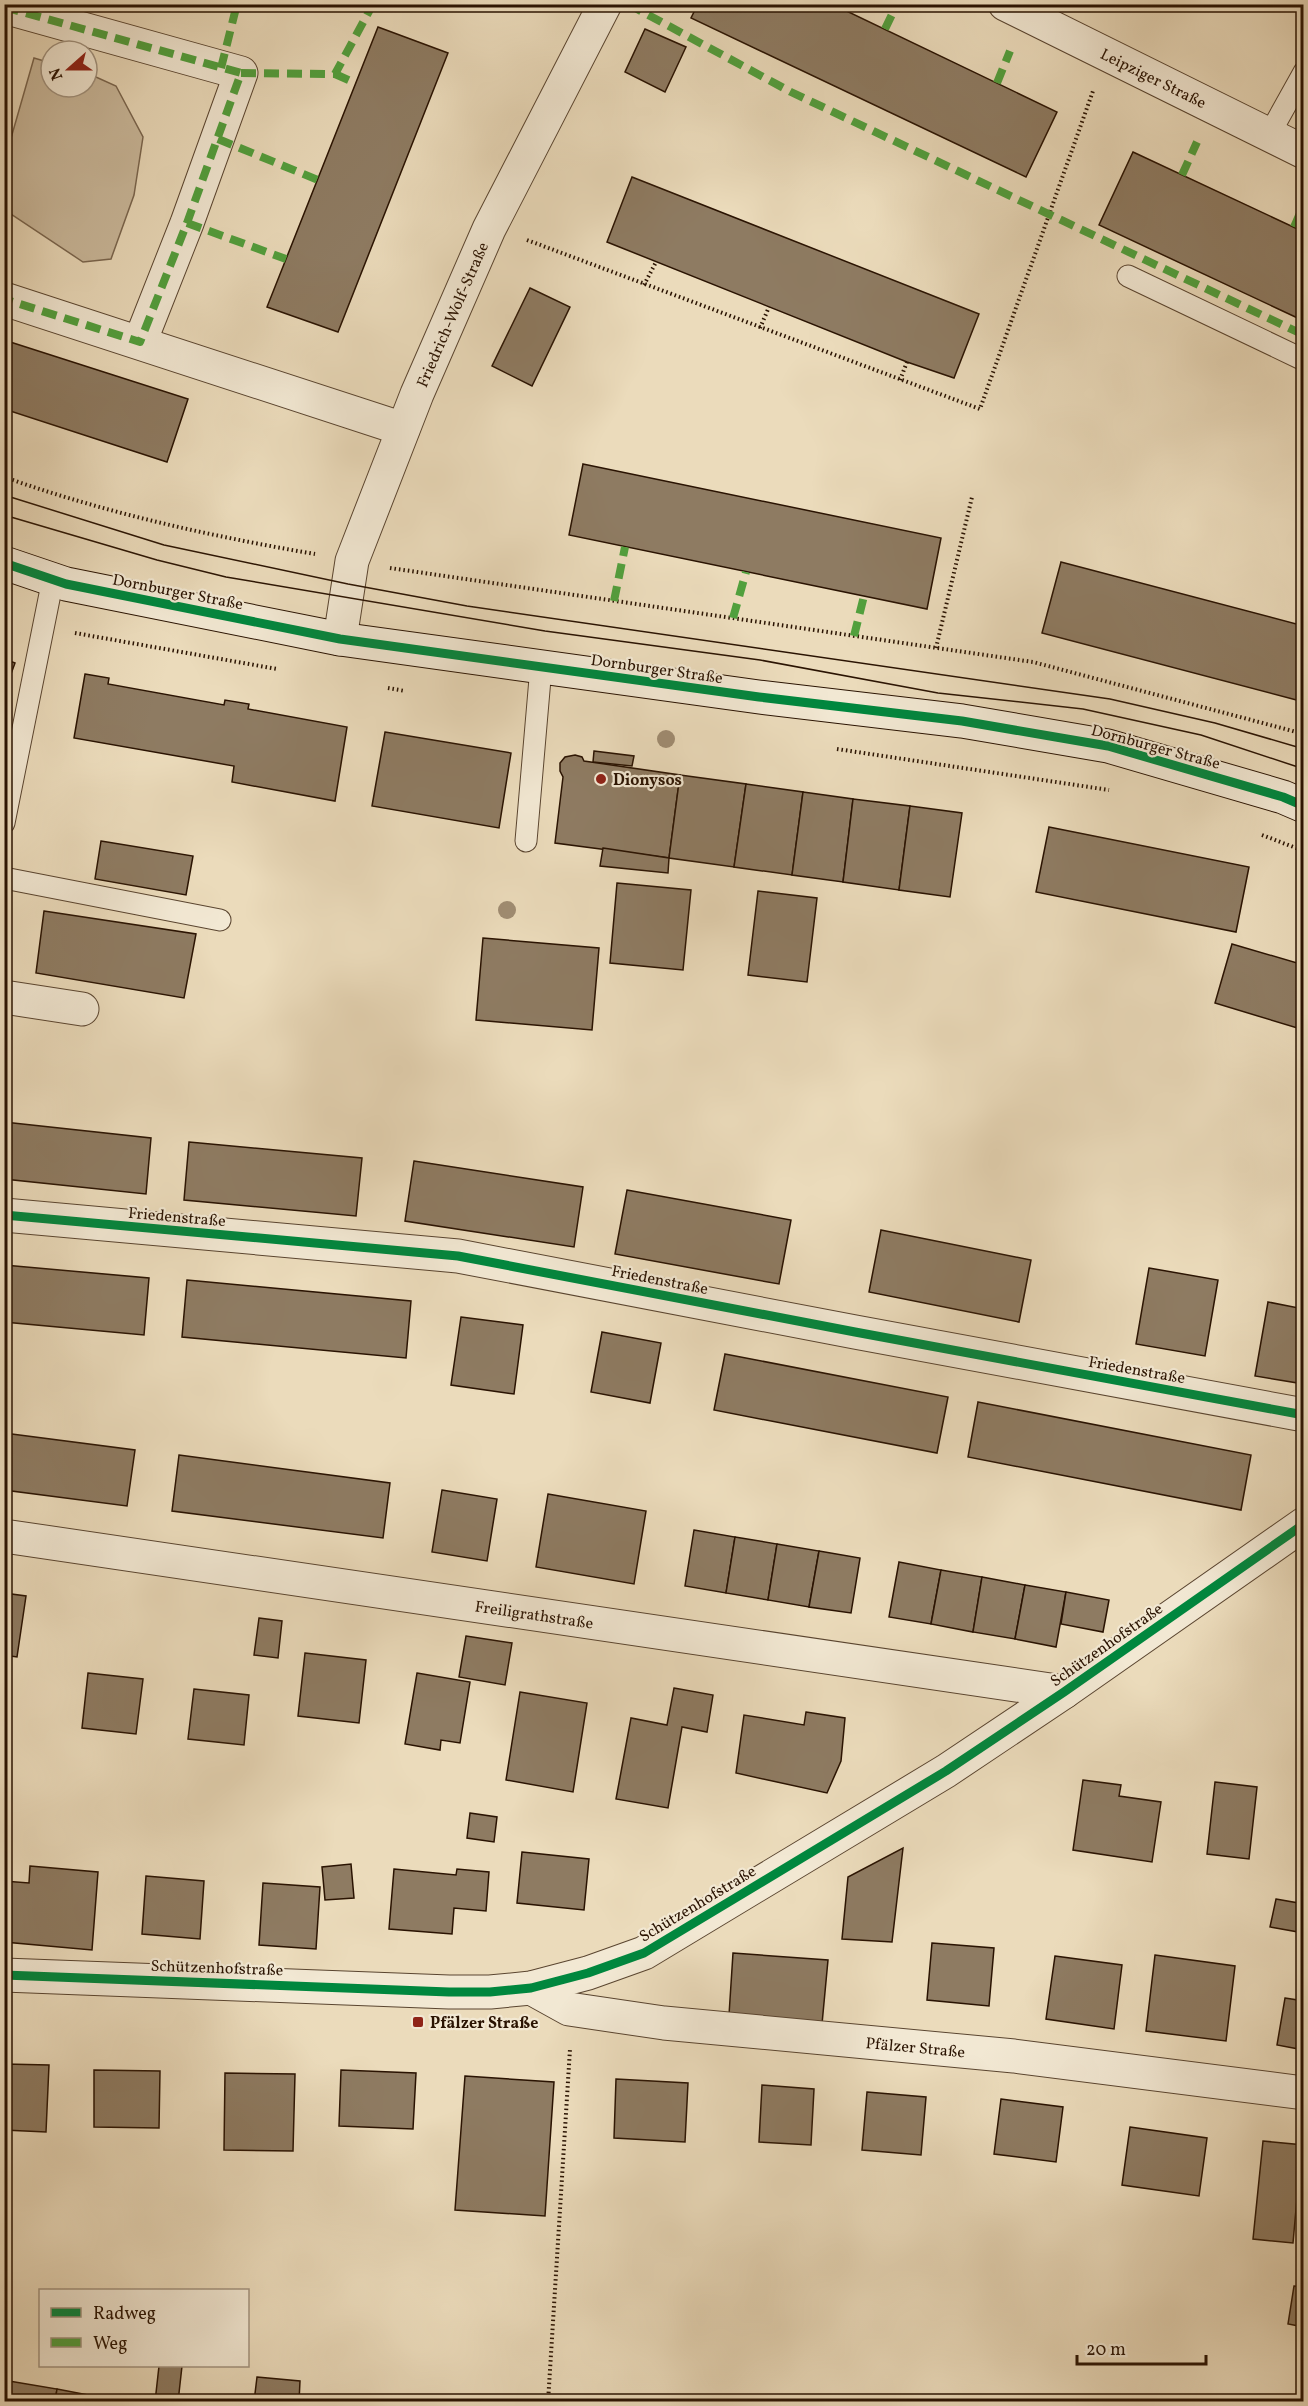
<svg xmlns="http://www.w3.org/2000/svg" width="1308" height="2406" font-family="Vollkorn,serif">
	<rect width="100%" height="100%" fill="#ebdbbb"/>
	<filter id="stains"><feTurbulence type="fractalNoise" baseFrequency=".00333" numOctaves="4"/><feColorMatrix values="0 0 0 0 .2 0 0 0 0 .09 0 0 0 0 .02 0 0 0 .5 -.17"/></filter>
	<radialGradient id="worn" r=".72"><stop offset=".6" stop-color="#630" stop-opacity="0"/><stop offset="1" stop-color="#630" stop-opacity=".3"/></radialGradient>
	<path fill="#cab99c" stroke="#7a664f" stroke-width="1.5" d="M34,58l17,5v24h36v-14l29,13 27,51 -9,58 -23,64 -28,3 -78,-52v-51z"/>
	<g fill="#8e7b62" stroke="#2a1302" stroke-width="1.5">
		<path d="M698,4h134l225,108 -31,65 -335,-159z"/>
		<path d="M378,27l70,26 -110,279 -71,-25z"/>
		<path d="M645,29l41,18 -21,45 -40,-20z"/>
		<path d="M1133,152l171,80v89l-205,-96z"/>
		<path d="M632,177l347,137 -25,64 -47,-16 -300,-120z"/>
		<path d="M530,288l40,19 -38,79 -40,-20z"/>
		<path d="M4,340l184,59 -21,63 -163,-53z"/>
		<path d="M583,464l358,74 -14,71 -358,-74z"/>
		<path d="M1061,562l243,64v76l-262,-69z"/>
		<path d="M4,659l11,4 -11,30z"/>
		<path d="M85,674l24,4 -1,6 116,21 1,-5 24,4 -1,5 99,18 -12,74 -103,-19 2,-16 -160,-28z"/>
		<path d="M385,732l126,21 -12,75 -127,-22z"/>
		<path d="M594,751l40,5 -2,10 -39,-4z"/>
		<path d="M575,755l7,2 2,4 96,14 -11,83 -114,-15 8,-66 -3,-6v-8l5,-6z"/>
		<path d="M680,775l66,9 -12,83 -65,-9z"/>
		<path d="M746,784l57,8 -11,83 -58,-8z"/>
		<path d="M803,792l50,7 -10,83 -51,-7z"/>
		<path d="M853,799l57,7 -11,84 -56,-8z"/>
		<path d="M910,806l52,7 -12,84 -51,-7z"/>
		<path d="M1049,827l200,40 -13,65 -200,-40z"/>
		<path d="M101,841l92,15 -7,39 -91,-16z"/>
		<path d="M603,848l66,10 -1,15 -68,-7z"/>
		<path d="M617,883l74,7 -8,80 -73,-7z"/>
		<path d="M758,891l59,7 -10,84 -59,-7z"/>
		<path d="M44,911l152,23 -12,64 -148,-25z"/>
		<path d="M483,938l116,10 -7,82 -116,-10z"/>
		<path d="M1232,944l72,21v65l-89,-27z"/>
		<path d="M4,1122l147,16 -5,56 -142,-15z"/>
		<path d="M189,1142l173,16 -6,58 -172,-16z"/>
		<path d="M414,1161l169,26 -9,60 -169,-26z"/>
		<path d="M627,1190l164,30 -12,64 -164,-30z"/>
		<path d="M881,1230l150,30 -12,62 -150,-30z"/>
		<path d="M4,1265l145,13 -5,57 -140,-13z"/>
		<path d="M1149,1268l69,12 -13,76 -69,-12z"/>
		<path d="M187,1280l224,21 -5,57 -224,-21z"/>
		<path d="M1268,1302l36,7v75l-49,-8z"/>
		<path d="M461,1317l62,8 -9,69 -63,-9z"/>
		<path d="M602,1332l59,11 -11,60 -59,-11z"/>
		<path d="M725,1354l223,43 -11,56 -223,-43z"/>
		<path d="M978,1402l273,53 -10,55 -273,-53z"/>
		<path d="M4,1433l131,17 -8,56 -123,-16z"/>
		<path d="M179,1455l211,28 -7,55 -211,-27z"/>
		<path d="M442,1490l55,9 -10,62 -55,-9z"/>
		<path d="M548,1494l98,17 -12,73 -98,-17z"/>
		<path d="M694,1530l41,7 -9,56 -41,-7z"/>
		<path d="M735,1537l42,7 -9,56 -42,-7z"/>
		<path d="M777,1544l42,7 -10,56 -41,-7z"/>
		<path d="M819,1551l41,7 -9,55 -42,-6z"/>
		<path d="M899,1562l42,8 -10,54 -42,-7z"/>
		<path d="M941,1570l41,7 -9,55 -42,-8z"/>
		<path d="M982,1577l43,8 -10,54 -42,-7z"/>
		<path d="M1025,1585l41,7 -10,55 -41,-8z"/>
		<path d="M1066,1592l43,8 -6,32 -42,-8z"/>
		<path d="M4,1593l22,3 -9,61 -13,-2z"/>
		<path d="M259,1618l23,3 -4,37 -24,-3z"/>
		<path d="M466,1636l46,7 -7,42 -46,-8z"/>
		<path d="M305,1653l61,7 -7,63 -61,-7z"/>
		<path d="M88,1673l55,6 -7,55 -54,-6z"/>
		<path d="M417,1673l53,9 -10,61 -19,-3 -1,10 -35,-6z"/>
		<path d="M674,1688l39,7 -6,37 -25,-5 -14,81 -52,-9 15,-81 36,7z"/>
		<path d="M194,1689l55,6 -5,50 -56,-6z"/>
		<path d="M520,1692l67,11 -14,89 -67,-12z"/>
		<path d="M806,1712l39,6 -4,43 -14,32 -91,-20 8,-58 60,10z"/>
		<path d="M1083,1780l38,5 -2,11 42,6 -9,60 -79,-12z"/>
		<path d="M1215,1782l42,5 -8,72 -42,-5z"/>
		<path d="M470,1813l27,4 -3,25 -27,-4z"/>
		<path d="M903,1848l-11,94 -50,-3 6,-62z"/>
		<path d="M522,1852l67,7 -5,51 -67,-7z"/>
		<path d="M351,1864l3,34 -29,2 -3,-33z"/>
		<path d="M30,1866l68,6 -6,78 -88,-8v-61l25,2z"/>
		<path d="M394,1869l62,6 1,-6 32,3 -3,39 -32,-3 -2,26 -63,-5z"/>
		<path d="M146,1876l58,5 -4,58 -58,-5z"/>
		<path d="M263,1883l57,4 -4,62 -57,-4z"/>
		<path d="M1276,1899l28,5v29l-34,-6z"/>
		<path d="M932,1943l62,5 -5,58 -62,-6z"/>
		<path d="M733,1953l95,7 -6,64 -93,-9z"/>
		<path d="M1155,1955l80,11 -9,75 -80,-10z"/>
		<path d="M1055,1956l67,9 -8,64 -68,-10z"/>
		<path d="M1285,1998l19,3v49l-27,-5z"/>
		<path d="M4,2064l45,1 -3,67 -42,-2z"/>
		<path d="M94,2070l66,1 -1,57 -65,-1z"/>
		<path d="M341,2070l75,3 -3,56 -74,-3z"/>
		<path d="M225,2073l70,1 -2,77 -69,-1z"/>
		<path d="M465,2076l89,6 -9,134 -90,-6z"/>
		<path d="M616,2079l72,4 -3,59 -71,-4z"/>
		<path d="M762,2085l52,4 -3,56 -52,-3z"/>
		<path d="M867,2092l59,5 -5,58 -59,-5z"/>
		<path d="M1001,2099l62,8 -7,55 -62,-8z"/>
		<path d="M1130,2127l77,11 -8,58 -77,-11z"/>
		<path d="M1263,2141l41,4v54l-7,-1 -4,45 -40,-4z"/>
		<path d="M1294,2286l10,1v40l-16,-3z"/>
		<path d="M159,2366h23l-4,36h-23z"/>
		<path d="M257,2377l43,4 -1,21h-45z"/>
		<path d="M9,2381l48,8 -2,13h-50z"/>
		<path d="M57,2389l42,8 -1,5h-43z"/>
	</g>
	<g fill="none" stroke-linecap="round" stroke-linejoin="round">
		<g stroke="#5a4530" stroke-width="23">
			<g id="lane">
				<path d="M1269,135l35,-63"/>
				<path d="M1128,276l176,84"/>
				<path d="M4,823l49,-244"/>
				<path d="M526,841l15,-174"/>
				<path d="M4,878l216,42"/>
			</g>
		</g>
		<g stroke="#5a4530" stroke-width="35">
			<g id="street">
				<path id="s1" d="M1005,4l299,148"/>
				<path d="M4,7l237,66 -54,150 -47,119"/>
				<path d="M4,299l399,130"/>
				<path id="s2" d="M340,639l12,-78 65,-167 72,-165 116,-225"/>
				<path d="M4,997l78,12"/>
				<path d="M4,1215l454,41 397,76 449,83"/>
				<path id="s3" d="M4,1536l1060,156"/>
				<path d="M4,1975l445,17h41l41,-4 57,-15 56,-20 302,-182 118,-79 240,-168"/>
				<path id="s4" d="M531,1988l38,21 95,14 350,33 290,37"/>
			</g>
		</g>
		<g stroke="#2a1302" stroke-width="35">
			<path id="secondary" d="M4,563l62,21 274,55 419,58 203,24 146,25 175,51 21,9"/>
		</g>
		<g stroke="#2a1302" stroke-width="4" stroke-dasharray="1.5 3" stroke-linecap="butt">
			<path d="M527,240l453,169 113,-318"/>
			<path d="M644,285l12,-23"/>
			<path d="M760,328l9,-21"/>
			<path d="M900,380l7,-18"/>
			<path d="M4,477c102,36 206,59 311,77"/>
			<path d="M390,568l643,94 271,72"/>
			<path d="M4,616l8,2"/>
			<path d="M75,633l202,36"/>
			<path d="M936,648l36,-151"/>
			<path d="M388,688l17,3"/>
			<path d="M837,749l272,41"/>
			<path d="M1262,835l42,16"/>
			<path d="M548,2402l22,-353"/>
		</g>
		<use href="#lane" stroke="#f2e8d3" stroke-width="21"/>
		<use href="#street" stroke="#f2e8d3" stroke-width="33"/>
		<use href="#secondary" stroke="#f2e8d3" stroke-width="33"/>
		<g stroke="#2a1302" stroke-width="1.5">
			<path d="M4,495l160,50 184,39 119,22 643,93 105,24 89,26"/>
			<path d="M4,515l153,45 69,17 319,54 215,29 178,33 145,16 118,26 103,34"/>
		</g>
		<g stroke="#51a03d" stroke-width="8" stroke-dasharray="15 8" stroke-linecap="butt">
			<path d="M628,4l163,88 513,243"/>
			<path d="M4,7l237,66 -54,150 -47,119 -136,-43"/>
			<path d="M885,29l12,-25"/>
			<path d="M221,68l16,-64"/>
			<path d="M241,73l94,1 38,-70"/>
			<path d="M335,74l20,9"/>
			<path d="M997,83l13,-32"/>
			<path d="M218,139l100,41"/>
			<path d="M1182,175l15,-33"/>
			<path d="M187,223l99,36"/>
			<path d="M1294,227l10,-23"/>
			<path d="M614,601l11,-54"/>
			<path d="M733,618l13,-46"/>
			<path d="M854,636l10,-40"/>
		</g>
		<g stroke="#f2e8d3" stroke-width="13">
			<g id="cycleway">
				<path d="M4,563l62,21 274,55 419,58 203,24 146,25 175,51 21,9"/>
				<path d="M4,1215l454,41 397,76 449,83"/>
				<path d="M4,1975l445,17h41l41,-4 57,-15 56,-20 302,-182 118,-79 240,-168"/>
			</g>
		</g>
		<use href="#cycleway" stroke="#00873e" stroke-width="9"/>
	</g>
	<g fill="#a08d73">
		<circle cx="666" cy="739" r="9"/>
		<circle cx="507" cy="910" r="9"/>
	</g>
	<g fill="#8f2418" stroke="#f2e8d3" stroke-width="2">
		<circle cx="601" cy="779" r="6"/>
		<rect x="412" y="2016" width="12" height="12" rx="3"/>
	</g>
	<g text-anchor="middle" stroke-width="4.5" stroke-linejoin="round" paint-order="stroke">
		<g font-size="16" fill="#2a1302" stroke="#f2e8d3">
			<text dy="6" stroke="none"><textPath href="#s1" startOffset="166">Leipziger Straße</textPath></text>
			<text dy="6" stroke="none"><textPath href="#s2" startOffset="345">Friedrich-Wolf-Straße</textPath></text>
			<text transform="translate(178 591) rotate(11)" y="6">Dornburger Straße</text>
			<text transform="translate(657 668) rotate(8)" y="6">Dornburger Straße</text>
			<text transform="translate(1156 746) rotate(15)" y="6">Dornburger Straße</text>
			<text transform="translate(177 1216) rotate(5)" y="6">Friedenstraße</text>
			<text transform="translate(660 1279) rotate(11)" y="6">Friedenstraße</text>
			<text transform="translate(1137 1369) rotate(10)" y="6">Friedenstraße</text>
			<text dy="6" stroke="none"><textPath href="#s3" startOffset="536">Freiligrathstraße</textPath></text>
			<text transform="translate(1106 1644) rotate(-35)" y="6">Schützenhofstraße</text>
			<text transform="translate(697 1903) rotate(-31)" y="6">Schützenhofstraße</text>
			<text transform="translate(217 1967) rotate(2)" y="6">Schützenhofstraße</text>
			<text dy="6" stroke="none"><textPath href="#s4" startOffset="392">Pfälzer Straße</textPath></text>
		</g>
		<g font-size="16" font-weight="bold" fill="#2a1302" stroke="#f2e8d3" text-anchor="start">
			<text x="613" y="785">Dionysos</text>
			<text x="430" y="2028">Pfälzer Straße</text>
		</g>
	</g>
	<rect width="1308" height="2406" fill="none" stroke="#ebdbbb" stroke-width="24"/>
	<rect x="6" y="6" width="1296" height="2394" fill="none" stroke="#2a1302" stroke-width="3"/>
	<rect x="12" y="12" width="1284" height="2382" fill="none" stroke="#2a1302" stroke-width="1.5"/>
	<rect x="39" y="2289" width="210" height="78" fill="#f2e8d3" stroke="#a2937f" stroke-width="1.5"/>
	<rect x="51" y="2308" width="30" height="9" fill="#00873e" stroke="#a2937f" stroke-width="1.5"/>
	<text x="93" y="2319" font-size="18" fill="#2a1302">Radweg</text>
	<rect x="51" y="2338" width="30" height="9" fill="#51a03d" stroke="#a2937f" stroke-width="1.5"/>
	<text x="93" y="2349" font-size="18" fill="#2a1302">Weg</text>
	<g transform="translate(69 69) rotate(249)"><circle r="28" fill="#f2e8d3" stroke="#a2937f" stroke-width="1.5"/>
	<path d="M0-4.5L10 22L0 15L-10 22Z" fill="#8f2418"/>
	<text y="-9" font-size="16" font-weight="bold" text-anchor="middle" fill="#2a1302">N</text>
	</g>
	<path d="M1077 2355v9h129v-9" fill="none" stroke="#2a1302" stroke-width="3"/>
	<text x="1086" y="2355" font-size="18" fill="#2a1302" stroke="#f2e8d3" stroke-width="4.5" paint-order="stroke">20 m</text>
	<rect width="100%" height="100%" filter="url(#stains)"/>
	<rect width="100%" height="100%" fill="url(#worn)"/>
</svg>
